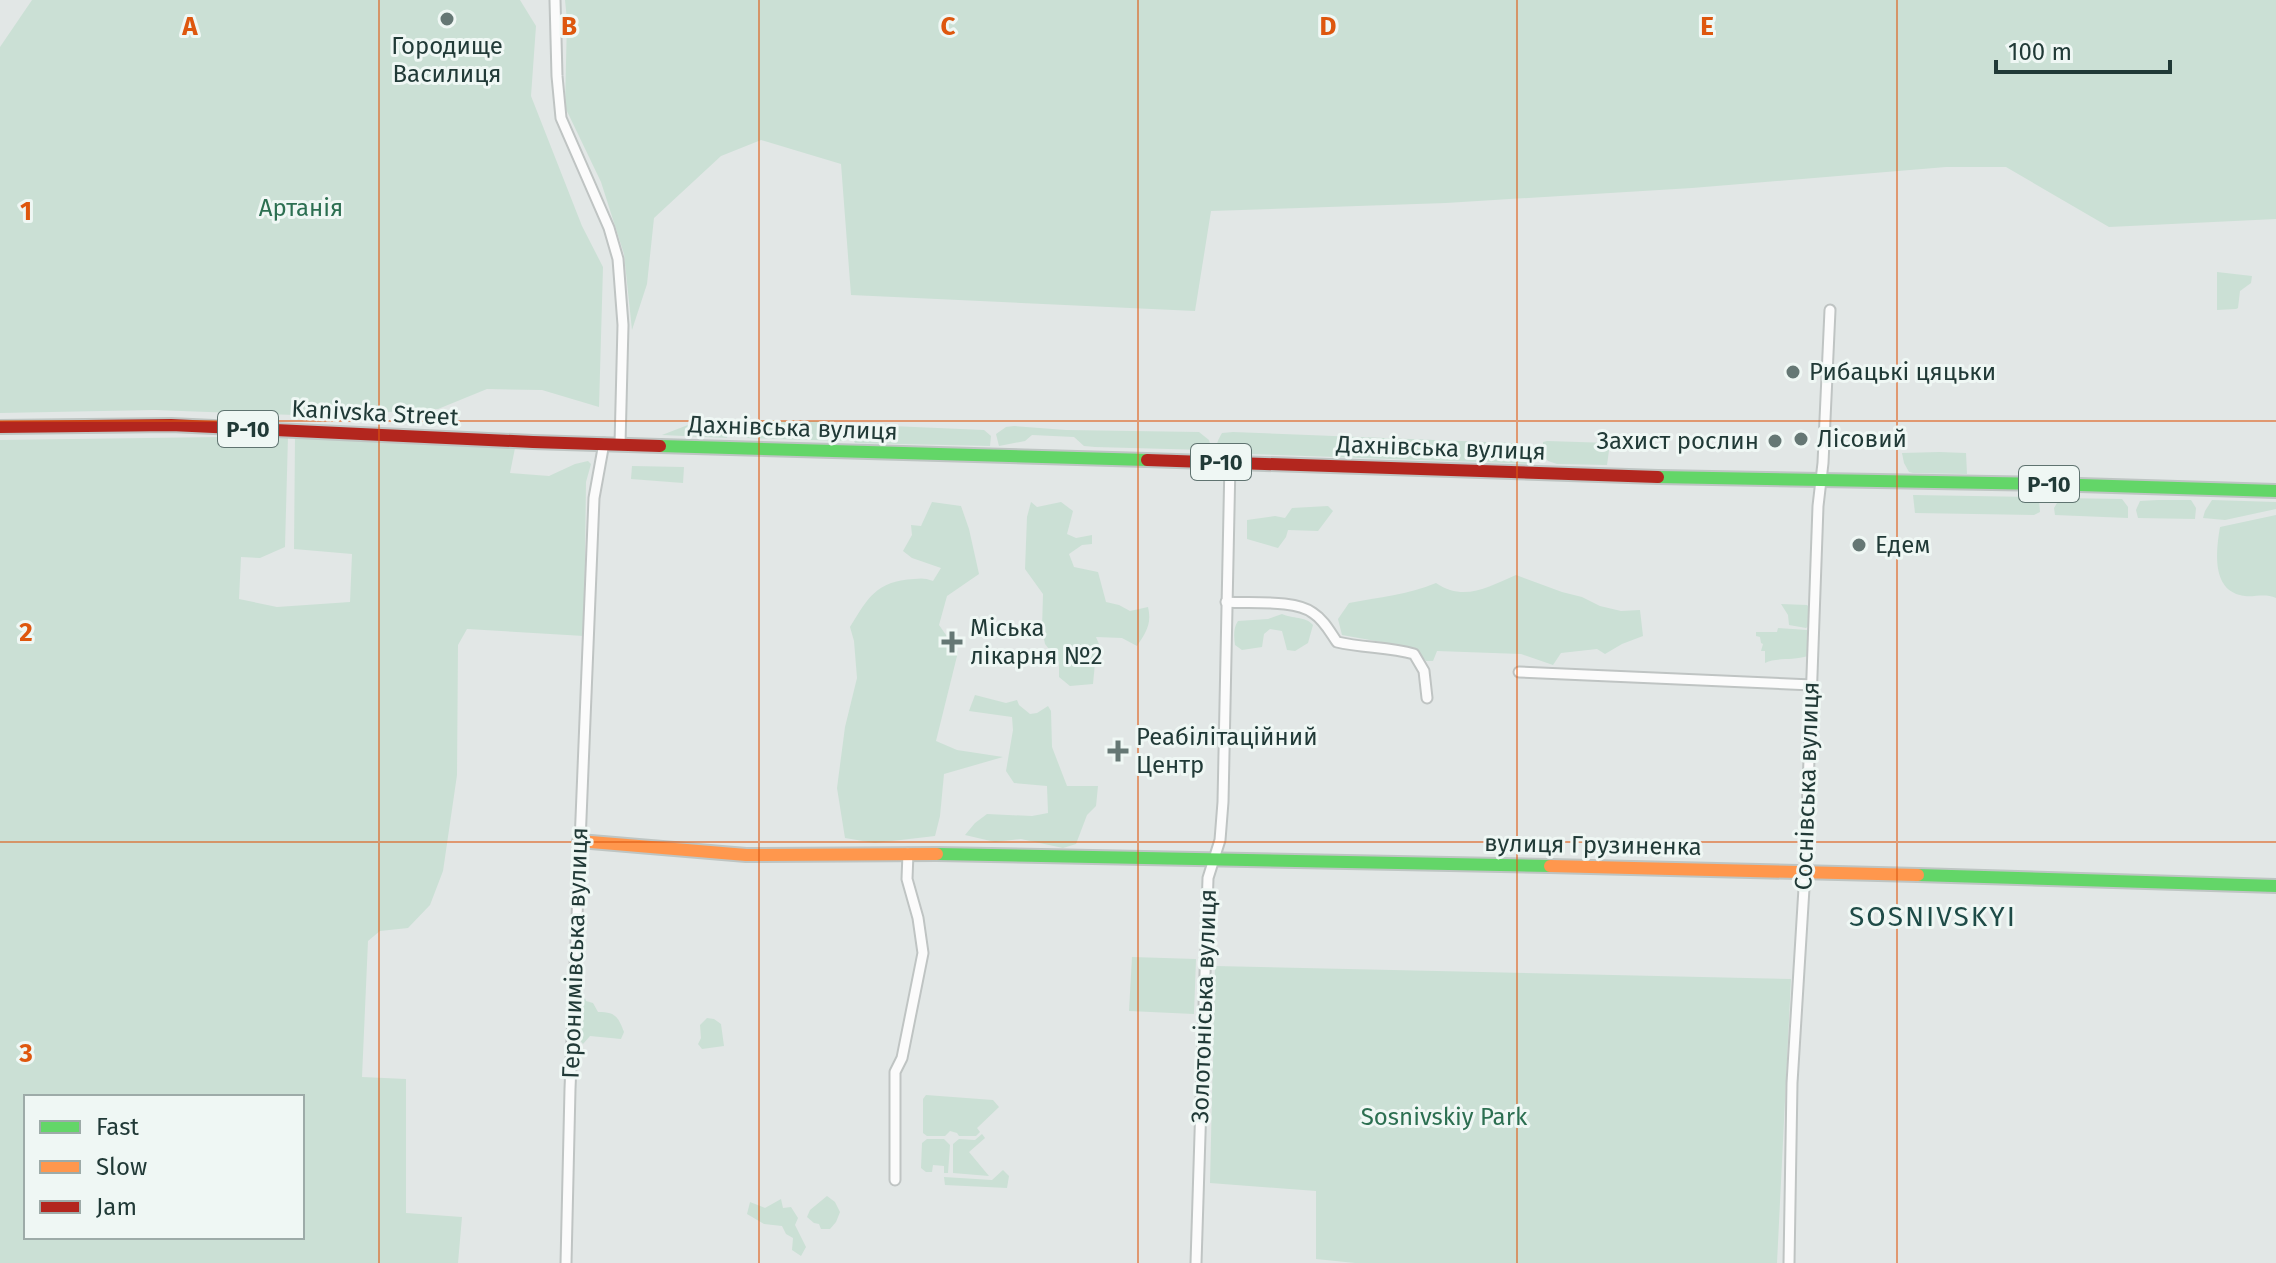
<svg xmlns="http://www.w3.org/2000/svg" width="2276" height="1263" font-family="'Fira Sans',sans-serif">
	<rect width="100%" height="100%" fill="#e2e7e6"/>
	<g fill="#cbe0d5" fill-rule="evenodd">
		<path d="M32,0h488l16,26 -5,70 51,130 21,41 -4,140 -57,-17 -55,-1 -49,20 -117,7 -167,-6 -154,3v-366z"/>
		<path d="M565,0h1711v219l-167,8 -103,-60h-60l-254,21 -246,15 -235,8 -16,100 -344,-16 -10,-131 -80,-24 -40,16 -67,62 -7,66 -15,46 -8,-76 -23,-72 -36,-75 2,-87z"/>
		<path d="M2217,272l35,4 -1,7 -11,8 -2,17 -2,1 -19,1z"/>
		<path d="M733,421h99l13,20 -98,-3 -15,-8z"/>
		<path d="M693,423l35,1 -1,14 -65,-3z"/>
		<path d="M845,424l139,6 7,6 -1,10 -135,-3z"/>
		<path d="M1014,426l52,4 133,2 10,8 2,7 -6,3 -110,-3 -11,-1 -10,-9 -42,-2 -7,6 -26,5 -3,-12 10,-7z"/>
		<path d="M1233,432l279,11c9,3 27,8 18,21l-310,-11c-6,-7 -2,-13 2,-20z"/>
		<path d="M288,436l-3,111 -25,11 -19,-1 -2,42 38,8 73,-5 2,-48 -58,-5 1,-113 220,12 -5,25 39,3 26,-12 13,-3 3,3 -5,18 -2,154 -117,-7 -9,16 -1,130 -14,96 -13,34 -22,23 -28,3 -12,10 -6,136 44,2v134l56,4 -4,46h-458v-823zM26,1097h276v140h-276z"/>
		<path d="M1547,441l63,2 -3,22 -50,-1 -9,-3 -5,-6v-13z"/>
		<path d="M1939,452l27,1 1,21 -54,-1 -4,-1 -5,-9 -2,-10z"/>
		<path d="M632,466l52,1 -1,16 -52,-4z"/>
		<path d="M1913,495l120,2 6,3 1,12 -6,3 -119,-2z"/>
		<path d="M2060,498l62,1 6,8v11l-73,-3 -1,-7z"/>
		<path d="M2158,500h33l5,8 -1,11 -57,-1 -2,-8 4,-9z"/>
		<path d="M2212,500l64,2v7l-51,11 -22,-2 2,-7z"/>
		<path d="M932,502l29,4 8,23 10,45 -32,22 -8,29 19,27 -22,89 21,9 46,7 -59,17 -4,42 -5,20 -60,7 -30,-5 -8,-50 8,-61 12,-49 -3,-37 -4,-14c18,-29 26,-46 64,-48 7,-1 12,-1 19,2l8,-13 -29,-10 -9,-7 9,-16 -1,-10 10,1z"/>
		<path d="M1031,502l6,5 24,-5 12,9 -6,23 9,4 16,-3v9l-10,1 -13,9 5,13 24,5 8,30 13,3 11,6 18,-4c4,17 -2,25 -11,39l-15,-8 -26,-1 5,12 -6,14 -2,21 -23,2 -11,-9v-15l-14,-18 -3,-15 1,-35 -18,-25 2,-52z"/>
		<path d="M1328,506l5,5 -15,20 -30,-1 -2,7 -8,11 -31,-9v-19l28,-4 10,2 7,-10z"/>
		<path d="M2276,515v83c-11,-5 -20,-1 -31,-2 -34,-4 -29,-45 -25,-69z"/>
		<path d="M1516,575l46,17 20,5 18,9 21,5 19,-1 3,26 -21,8 -17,10 -8,-5 -36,4 -8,12 -32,-11 -84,-3 -4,10h-7l-11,-13 -73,-13 -4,-16 11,-16c30,-6 59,-8 87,-20 28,19 52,4 80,-8z"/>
		<path d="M1781,604l26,1 2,2v19l-3,2 -17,-3 -1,-10z"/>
		<path d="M1282,614c10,5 24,2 31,11l-5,18 -13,8 -8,-1 -5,-19 -12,-2 -6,5 -2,13 -20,3 -7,-5c-1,-8 -2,-17 3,-24l30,-2z"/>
		<path d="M1778,628l29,2 1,26c-16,5 -32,1 -43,7v-12h-4l2,-7 -2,-1 -1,-6 -4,-1v-4h21z"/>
		<path d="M975,695l31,8 11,-3 2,5 11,9 7,-1 11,-7 3,5 1,36 15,39h31l-2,20 -9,9 -11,29 -13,4 -42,-9 -26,3 -30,-7 10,-12 12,-9 45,2 16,-3 -1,-27 -33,-3 -8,-12 7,-41 -1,-13 -43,-6z"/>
		<path d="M1132,957l64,2 -2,55 -65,-3z"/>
		<path d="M1215,966l576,13 -14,284h-422l-39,-4v-68l-106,-8z"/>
		<path d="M585,998l1,3 7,2 5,9c17,0 20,4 26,20l-3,7 -31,-3 -7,8 -5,-6 2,-37z"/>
		<path d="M707,1018l7,1 7,5 3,22 -22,3 -4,-5 3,-6 -1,-13z"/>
		<path d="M926,1095l67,5 6,7 -22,21 3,4 -4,4h-17l-2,-3 -7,-2 -5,5h-18l-4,-3v-34z"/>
		<path d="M982,1134l3,4 -16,14 20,24 -36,-3v-29l6,-5 16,1z"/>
		<path d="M927,1139h17l6,6 -2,28h-4v-7l-11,-1 -1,7h-6l-5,-4 1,-25z"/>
		<path d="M1003,1170l6,6 -2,12 -62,-3 -1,-8 48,3z"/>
		<path d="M827,1196l8,6 5,10 -4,10 -6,7h-9l-2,-5 -5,-1 -7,-6 3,-7z"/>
		<path d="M781,1199l2,9 8,-1 7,11 -3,7 11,22 -5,9 -9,-6 1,-12 -7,-4 -4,-8 -18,-2 -17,-10 3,-12 15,6z"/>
	</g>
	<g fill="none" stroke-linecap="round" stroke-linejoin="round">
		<g stroke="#bfc4c3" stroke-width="13">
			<g id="street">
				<path d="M555,0l2,76 4,42 48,110 9,31 5,66 -3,120"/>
				<path d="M1226,602c23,2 69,-3 87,11 11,7 17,19 24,29 26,6 52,5 77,12l10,17 3,27"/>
				<path d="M1519,672l293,13"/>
				<path d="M895,1180v-108l7,-14 21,-105 -5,-35 -11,-39 1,-26"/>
				<path d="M566,1263l4,-174 24,-591 10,-55"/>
				<path d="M1196,1263l12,-385 12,-38 3,-38 7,-340"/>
				<path d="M1789,1263l3,-180 13,-211 13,-366 5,-43 7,-153"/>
			</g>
		</g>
		<g stroke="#bec5c3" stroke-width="16">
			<g id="fast">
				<path d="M660,446l487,14"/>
				<path d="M1658,477l389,7 229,7"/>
				<path d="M937,854l613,12"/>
				<path d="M1918,875l358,11"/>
			</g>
		</g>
		<g stroke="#bec5c3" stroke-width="16">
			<g id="slow">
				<path d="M579,841l167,14 191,-1"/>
				<path d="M1550,866l368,9"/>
			</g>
		</g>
		<g stroke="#bec5c3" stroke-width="16">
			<g id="jam">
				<path d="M0,427l171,-2 362,17 127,4"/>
				<path d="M1147,460l511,17"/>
			</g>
		</g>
		<use href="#street" stroke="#fbfbfb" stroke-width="9"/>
		<use href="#fast" stroke="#63d668" stroke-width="12"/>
		<use href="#slow" stroke="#ff974d" stroke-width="12"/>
		<use href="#jam" stroke="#b3261e" stroke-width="12"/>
	</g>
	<path fill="none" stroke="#de570e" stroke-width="2" stroke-opacity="0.55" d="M379,0v1263M759,0v1263M1138,0v1263M1517,0v1263M1897,0v1263M0,421h2276M0,842h2276"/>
	<g fill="#657774" stroke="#eff7f4" stroke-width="3">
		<circle cx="447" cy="19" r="8"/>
		<circle cx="1793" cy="372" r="8"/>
		<circle cx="1801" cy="439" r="8"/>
		<circle cx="1775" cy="441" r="8"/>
		<circle cx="1859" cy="545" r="8"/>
		<path d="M948 630h8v8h8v8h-8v8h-8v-8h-8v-8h8z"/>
		<path d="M1114 739h8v8h8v8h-8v8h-8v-8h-8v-8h8z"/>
	</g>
	<g text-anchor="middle" stroke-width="6" stroke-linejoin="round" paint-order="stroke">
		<g fill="#eff7f4" stroke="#5f7370" stroke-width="2">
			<rect x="218" y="411" width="60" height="36" rx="6"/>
			<rect x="1191" y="444" width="60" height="36" rx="6"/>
			<rect x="2019" y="466" width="60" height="36" rx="6"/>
		</g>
		<g font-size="22" font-weight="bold" fill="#213a37">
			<text x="248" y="437">Р-10</text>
			<text x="1221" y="470">Р-10</text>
			<text x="2049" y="492">Р-10</text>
		</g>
		<g font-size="24" fill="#213a37" stroke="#eff7f4" text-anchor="start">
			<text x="447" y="54" text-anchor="middle">Городище<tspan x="447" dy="28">Василиця</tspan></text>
			<text x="1809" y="380">Рибацькі цяцьки</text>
			<text x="1817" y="447">Лісовий</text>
			<text x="1759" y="449" text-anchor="end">Захист рослин</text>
			<text x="1875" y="553">Едем</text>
			<text x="970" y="636">Міська<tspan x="970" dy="28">лікарня №2</tspan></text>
			<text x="1136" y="745">Реабілітаційний<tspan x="1136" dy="28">Центр</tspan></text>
		</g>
		<g font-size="24" fill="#2c6f51" stroke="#eff7f4">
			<text x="301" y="216">Артанія</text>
			<text x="1444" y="1125">Sosnivskiy Park</text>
		</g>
		<g font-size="24" fill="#213a37" stroke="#eff7f4">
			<text transform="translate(375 413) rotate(3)" y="8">Kanivska Street</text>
			<text transform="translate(793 428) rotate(2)" y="8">Дахнівська вулиця</text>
			<text transform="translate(1441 448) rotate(2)" y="8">Дахнівська вулиця</text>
			<text transform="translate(1807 786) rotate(-88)" y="8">Соснівська вулиця</text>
			<text transform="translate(1593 845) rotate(1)" y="8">вулиця Грузиненка</text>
			<text transform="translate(575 953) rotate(-88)" y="8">Геронимівська вулиця</text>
			<text transform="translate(1204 1006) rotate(-88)" y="8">Золотоніська вулиця</text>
		</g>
		<g font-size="28" letter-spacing="2" fill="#1e4b47" stroke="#eff7f4">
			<text x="1933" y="926">SOSNIVSKYI</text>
		</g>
	</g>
	<g font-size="26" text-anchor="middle" font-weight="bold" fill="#de570e" stroke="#eff7f4" stroke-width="6" stroke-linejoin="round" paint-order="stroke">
		<text x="190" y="35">A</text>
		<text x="569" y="35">B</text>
		<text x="948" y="35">C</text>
		<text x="1328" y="35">D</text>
		<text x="1707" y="35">E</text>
		<text x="26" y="220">1</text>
		<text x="26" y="641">2</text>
		<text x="26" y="1062">3</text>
	</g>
	<rect x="24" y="1095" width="280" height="144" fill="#eff7f4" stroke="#9daba8" stroke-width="2"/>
	<rect x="40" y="1121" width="40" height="12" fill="#63d668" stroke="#9daba8" stroke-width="2"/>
	<text x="96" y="1135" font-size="24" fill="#213a37">Fast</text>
	<rect x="40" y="1161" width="40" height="12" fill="#ff974d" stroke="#9daba8" stroke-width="2"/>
	<text x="96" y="1175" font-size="24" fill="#213a37">Slow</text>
	<rect x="40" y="1201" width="40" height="12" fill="#b3261e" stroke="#9daba8" stroke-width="2"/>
	<text x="96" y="1215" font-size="24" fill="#213a37">Jam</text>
	<path d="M1996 60v12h174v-12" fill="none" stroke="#213a37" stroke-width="4"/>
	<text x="2008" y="60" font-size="24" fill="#213a37" stroke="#eff7f4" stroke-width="6" paint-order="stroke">100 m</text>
</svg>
